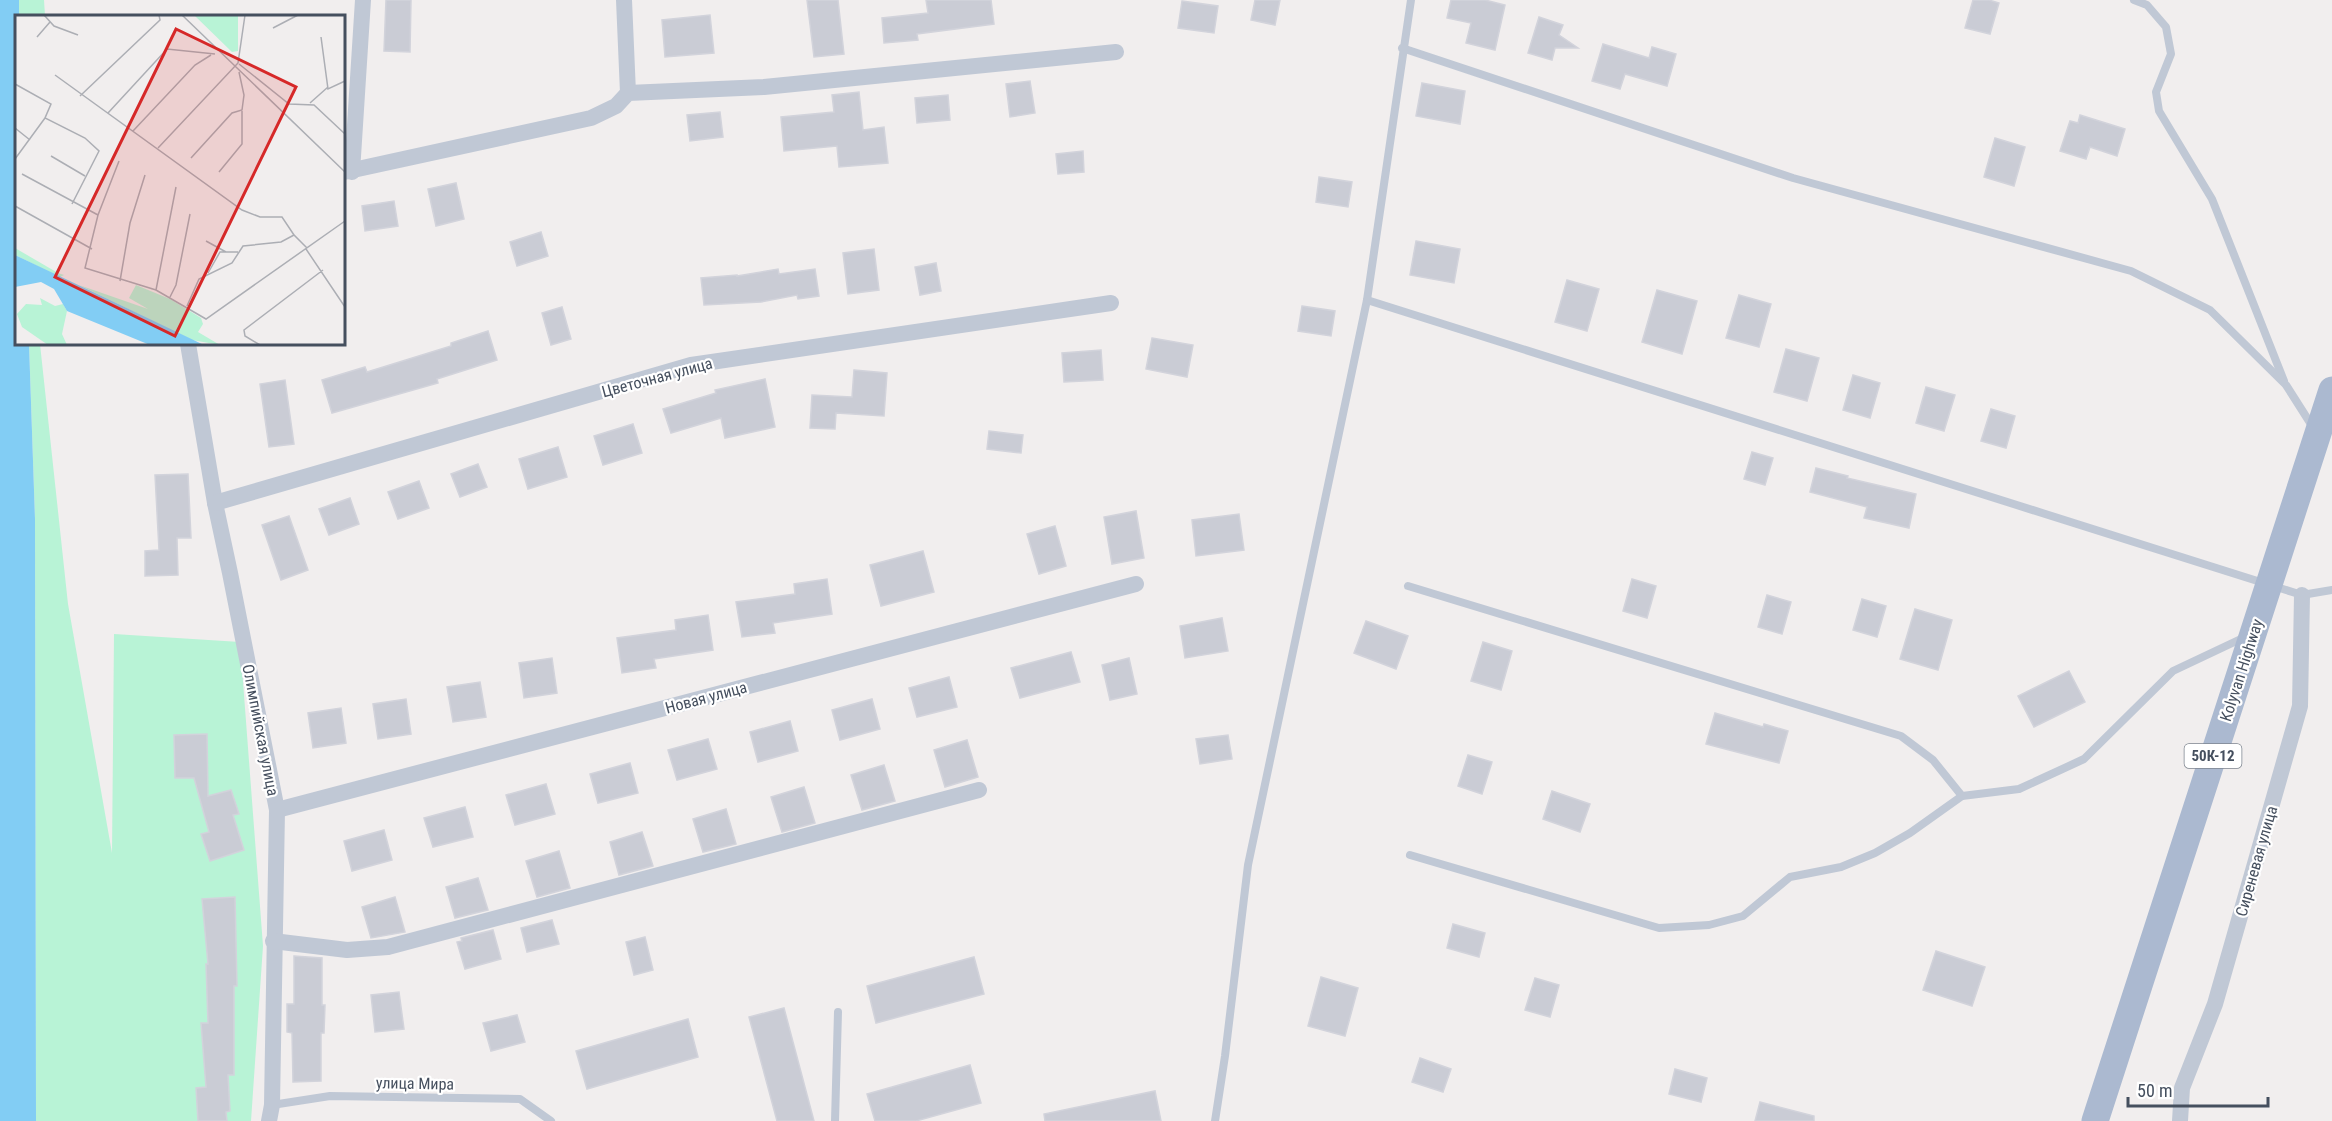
<svg xmlns="http://www.w3.org/2000/svg" width="2332" height="1121" font-family="'Roboto Condensed',sans-serif">
	<rect width="100%" height="100%" fill="#f1eeee"/>
	<g fill="#b8f3d6">
		<path d="M19,0h25l1,16h-26z"/>
		<path d="M29,344h11l28,260 44,249 2,-219 126,8 23,304 -12,175h-215l-1,-602z"/>
	</g>
	<path fill="#82cdf4" d="M0,0h19v16h-3v328h13l6,175 1,602h-36z"/>
	<g fill="#caccd5" stroke="#d2d3db" stroke-width="1.5">
		<path d="M386,0h25l-1,52 -26,-1z"/>
		<path d="M807,0h31l6,54 -30,3z"/>
		<path d="M926,0h65l3,24 -77,10 1,6 -34,3 -2,-25 46,-5z"/>
		<path d="M1255,0h25l-5,25 -24,-5z"/>
		<path d="M1451,0h34l20,5 -10,45 -29,-7 5,-20 -24,-5z"/>
		<path d="M1973,0h16l10,3 -9,31 -25,-6z"/>
		<path d="M1182,1l36,5 -4,27 -36,-5z"/>
		<path d="M710,15l4,38 -49,4 -3,-37z"/>
		<path d="M1539,17l24,8 -4,10 19,13h-23l-3,12 -24,-7z"/>
		<path d="M1603,44l46,14 3,-11 24,7 -9,32 -42,-12 -5,15 -28,-8z"/>
		<path d="M1030,81l5,32 -25,4 -4,-33z"/>
		<path d="M1422,83l43,8 -5,33 -44,-8z"/>
		<path d="M859,92l4,38 21,-3 4,36 -49,4 -2,-21 -53,5 -3,-34 53,-5 -2,-17z"/>
		<path d="M948,95l2,25 -33,3 -2,-25z"/>
		<path d="M720,112l3,25 -33,4 -3,-26z"/>
		<path d="M2080,115l45,14 -8,27 -27,-9 -4,12 -26,-8 10,-30 8,2z"/>
		<path d="M1995,138l30,9 -11,39 -30,-9z"/>
		<path d="M1083,151l1,21 -26,2 -2,-20z"/>
		<path d="M1319,177l33,5 -4,25 -32,-5z"/>
		<path d="M456,183l8,36 -28,7 -8,-37z"/>
		<path d="M394,201l4,25 -33,5 -3,-25z"/>
		<path d="M541,232l7,24 -31,10 -7,-24z"/>
		<path d="M1416,241l44,8 -6,34 -44,-8z"/>
		<path d="M874,249l5,41 -31,4 -5,-41z"/>
		<path d="M936,263l5,28 -21,4 -5,-28z"/>
		<path d="M778,269l1,5 36,-5 4,27 -21,3 -1,-4 -36,7 -57,3 -3,-27 36,-3v1z"/>
		<path d="M1567,280l32,9 -12,42 -32,-9z"/>
		<path d="M1657,290l40,11 -15,53 -40,-12z"/>
		<path d="M1739,295l32,9 -12,43 -33,-9z"/>
		<path d="M1302,306l33,5 -4,25 -33,-5z"/>
		<path d="M562,307l9,32 -20,6 -9,-32z"/>
		<path d="M488,331l9,29 -60,19 1,4 -106,30 -10,-33 43,-13 2,5 84,-26v-3z"/>
		<path d="M1152,338l41,7 -6,32 -41,-8z"/>
		<path d="M1786,349l33,9 -12,43 -33,-9z"/>
		<path d="M1101,350l2,30 -39,2 -2,-29z"/>
		<path d="M854,370l33,3 -3,43 -48,-3 -1,16 -25,-1 2,-33 40,2z"/>
		<path d="M1853,375l27,8 -10,35 -27,-8z"/>
		<path d="M765,379l10,48 -50,11 -4,-20 -50,15 -8,-24 53,-16 -1,-3z"/>
		<path d="M285,380l9,64 -25,3 -9,-63z"/>
		<path d="M1926,387l29,8 -11,36 -28,-8z"/>
		<path d="M1991,409l24,7 -9,32 -25,-7z"/>
		<path d="M633,424l9,29 -39,12 -9,-29z"/>
		<path d="M989,431l34,4 -2,18 -34,-4z"/>
		<path d="M558,447l9,30 -39,12 -9,-30z"/>
		<path d="M1752,452l21,6 -8,27 -21,-6z"/>
		<path d="M478,464l9,23 -27,10 -9,-23z"/>
		<path d="M1816,468l32,8 -1,2 69,16 -7,34 -45,-10 3,-11 -57,-15z"/>
		<path d="M188,474l3,64h-14l1,37 -33,1v-25l14,-1 -4,-75z"/>
		<path d="M419,481l10,27 -31,11 -10,-27z"/>
		<path d="M350,498l9,26 -30,11 -10,-26z"/>
		<path d="M1136,511l8,47 -32,6 -8,-47z"/>
		<path d="M1239,514l5,36 -48,6 -4,-36z"/>
		<path d="M289,516l19,54 -27,10 -19,-55z"/>
		<path d="M1055,526l11,40 -27,8 -12,-40z"/>
		<path d="M923,551l11,41 -53,14 -11,-41z"/>
		<path d="M827,579l5,35 -59,9 2,10 -33,4 -6,-35 59,-8 -1,-10z"/>
		<path d="M1632,579l24,7 -9,32 -24,-7z"/>
		<path d="M1767,595l24,7 -9,32 -24,-7z"/>
		<path d="M1862,599l24,7 -9,31 -24,-7z"/>
		<path d="M1915,609l37,11 -14,50 -38,-11z"/>
		<path d="M708,615l5,35 -59,9 2,9 -34,5 -5,-35 59,-8 -1,-10z"/>
		<path d="M1222,618l6,33 -43,7 -5,-32z"/>
		<path d="M1366,621l42,15 -12,33 -42,-16z"/>
		<path d="M1483,642l29,9 -11,39 -30,-9z"/>
		<path d="M1071,652l9,30 -60,16 -9,-30z"/>
		<path d="M552,658l5,35 -33,5 -5,-35z"/>
		<path d="M1129,658l8,36 -27,6 -8,-35z"/>
		<path d="M2069,671l16,31 -51,25 -16,-31z"/>
		<path d="M949,677l8,30 -40,10 -8,-29z"/>
		<path d="M480,682l6,35 -33,5 -6,-35z"/>
		<path d="M406,699l5,35 -33,5 -5,-35z"/>
		<path d="M872,699l8,30 -40,11 -8,-30z"/>
		<path d="M341,708l5,35 -33,5 -5,-35z"/>
		<path d="M1715,713l48,14 1,-3 24,7 -9,32 -73,-19z"/>
		<path d="M790,721l8,30 -40,11 -8,-30z"/>
		<path d="M207,734l1,62 23,-6 8,24 -6,1 11,35 -34,11 -9,-27 8,-2 -15,-54h-19l-1,-43z"/>
		<path d="M1228,735l4,24 -32,5 -4,-25z"/>
		<path d="M708,739l9,30 -40,11 -9,-30z"/>
		<path d="M967,740l11,37 -33,10 -11,-37z"/>
		<path d="M1468,755l24,7 -10,32 -24,-8z"/>
		<path d="M630,763l8,30 -40,10 -8,-29z"/>
		<path d="M884,765l11,36 -33,9 -11,-35z"/>
		<path d="M546,784l9,30 -40,11 -9,-30z"/>
		<path d="M804,787l11,36 -33,9 -11,-35z"/>
		<path d="M1552,791l38,13 -10,28 -37,-13z"/>
		<path d="M465,807l8,30 -40,10 -9,-29z"/>
		<path d="M726,809l10,35 -33,8 -10,-33z"/>
		<path d="M384,830l8,30 -40,11 -8,-30z"/>
		<path d="M642,832l11,34 -34,9 -9,-33z"/>
		<path d="M559,851l11,37 -33,9 -11,-36z"/>
		<path d="M478,878l10,32 -33,8 -9,-31z"/>
		<path d="M235,897l2,89h-3v89h-6l2,36 -4,1 1,9h-29l-2,-33 10,-1 -5,-64h7l-2,-59h2l-6,-65z"/>
		<path d="M395,897l10,35 -34,6 -9,-31z"/>
		<path d="M552,920l7,24 -32,8 -6,-24z"/>
		<path d="M1453,924l32,9 -6,24 -32,-9z"/>
		<path d="M493,930l8,29 -36,10 -8,-27 5,-1 -1,-3z"/>
		<path d="M645,937l8,33 -19,5 -8,-33z"/>
		<path d="M1936,951l49,16 -13,39 -49,-16z"/>
		<path d="M294,956l28,2v47h3l-1,28h-3v48l-28,1 -1,-49 -5,-1v-28h7z"/>
		<path d="M974,957l10,37 -108,29 -9,-37z"/>
		<path d="M1321,977l37,11 -13,48 -37,-10z"/>
		<path d="M1535,978l24,7 -9,32 -25,-7z"/>
		<path d="M399,992l5,37 -29,3 -4,-37z"/>
		<path d="M784,1008l30,113h-37l-28,-104z"/>
		<path d="M517,1015l8,27 -34,9 -8,-28z"/>
		<path d="M688,1019l10,38 -111,32 -11,-38z"/>
		<path d="M1420,1058l31,11 -8,23 -31,-10z"/>
		<path d="M970,1065l11,38 -65,18h-41l-8,-27z"/>
		<path d="M1675,1069l32,9 -6,24 -32,-8z"/>
		<path d="M1155,1091l6,30h-116l-1,-7z"/>
		<path d="M1760,1102l54,14v5h-59z"/>
	</g>
	<g fill="none" stroke-linecap="round" stroke-linejoin="round">
		<g stroke="#c0c8d5" stroke-width="8">
			<path d="M2134,0l13,5 19,22 5,27 -15,38 3,19 53,88 72,182"/>
			<path d="M1402,48l391,130 338,93 79,39 76,75 28,44"/>
			<path d="M1367,300l935,295 30,-5"/>
			<path d="M1408,586l493,150 32,24 29,36 57,-7 65,-30 89,-88 72,-34"/>
			<path d="M1410,855l249,73 50,-3 34,-9 47,-39 51,-10 34,-14 35,-20 52,-37"/>
			<path d="M272,1105l58,-9 190,3 31,22"/>
			<path d="M835,1121l3,-109"/>
			<path d="M1215,1121l10,-65 23,-191 119,-565 44,-300"/>
		</g>
		<g stroke="#c0c8d5" stroke-width="16">
			<path d="M624,0l4,93"/>
			<path d="M344,172l247,-54 25,-12 12,-13 136,-6 352,-35"/>
			<path d="M352,172l11,-172"/>
			<path d="M188,344l27,159 15,70 47,237 -5,295 -3,16"/>
			<path d="M215,503l476,-138 420,-62"/>
			<path d="M277,810l859,-226"/>
			<path d="M273,941l74,9 41,-3 591,-157"/>
			<path d="M2180,1121l2,-33 33,-84 85,-298 2,-111"/>
		</g>
		<path stroke="#abb9d0" stroke-width="27" d="M2095,1121l237,-731"/>
	</g>
	<g text-anchor="middle" stroke-width="4.5" stroke-linejoin="round" paint-order="stroke">
		<rect fill="#fff" stroke="#7d848e" stroke-width="1.5" x="2184.5" y="744" width="57" height="24" rx="4.5"/>
		<g font-size="15" font-weight="bold" fill="#454f5e">
			<text x="2213" y="761">50К-12</text>
		</g>
		<g font-size="16" fill="#454f5e" stroke="#fff">
			<text transform="translate(657 377) rotate(-15)" y="6">Цветочная улица</text>
			<text transform="translate(2241 670) rotate(-72)" y="6">Kolyvan Highway</text>
			<text transform="translate(706 697) rotate(-15)" y="6">Новая улица</text>
			<text transform="translate(261 730) rotate(79)" y="6">Олимпийская улица</text>
			<text transform="translate(2256 861) rotate(-74)" y="6">Сиреневая улица</text>
			<text transform="translate(415 1083) rotate(1)" y="6">улица Мира</text>
		</g>
	</g>
	<g transform="translate(15 15)">
		<rect width="330" height="330" fill="#f1eeee"/>
		<path d="M179,0h44v36l-6,1zM0,233l43,25 6,2 -4,2 -45,-22zM64,270l69,24 -19,-11 7,-13 34,14 31,19 2,6 -5,8 22,13 -28,-5zM25,283l15,8 8,-2 4,7 -5,23 5,11h-19l-26,-18 -5,-13 9,-10 16,1z" fill="#b8f3d6"/>
		<path d="M0,240l97,46 92,44h-54l-83,-34 -13,-22 -13,-7 -26,5z" fill="#82cdf4"/>
		<path fill="none" stroke="#acaeb4" stroke-width="1.5" d="M29,0l10,11 24,9M167,0l163,157M258,13l25,-13M22,22l13,-15M306,22l7,52 17,-8M224,49l50,40 25,1 31,29M40,60l187,135 18,7h22l12,18M0,69l36,20 -6,14 40,20 14,13 -27,53M65,81l80,-76 -1,-5M295,88l18,-16M93,98l59,-64 48,5M0,113l15,12M118,116l62,-66 16,-10M143,133l80,-85 7,-48M36,141l34,20M176,143l41,-45 10,-3 2,-15 -5,-23M0,144l30,-41M104,146l-21,54 -13,53 71,22 50,29 139,-98M204,157l23,-28v-33M7,159l76,41M0,191l77,43M191,226l20,11M291,234l39,58M193,258l12,-21h18M105,266l10,-58 15,-48M141,275l20,-103M155,282l6,-12 14,-71M172,291l12,-27 33,-16 11,-17 38,-4 13,-7 13,13M245,330l-15,-9 -1,-6 79,-60"/>
		<path fill="#d62828" fill-opacity="0.15" stroke="#d62828" stroke-width="3" d="M161,14l120,58 -121,249 -120,-59z"/>
		<rect width="330" height="330" fill="none" stroke="#454f5e" stroke-width="3"/>
	</g>
	<path d="M2128 1097v9h140v-9" fill="none" stroke="#454f5e" stroke-width="3"/>
	<text x="2137" y="1097" font-size="18" fill="#454f5e" stroke="#ffffff" stroke-width="4.5" paint-order="stroke">50 m</text>
</svg>
